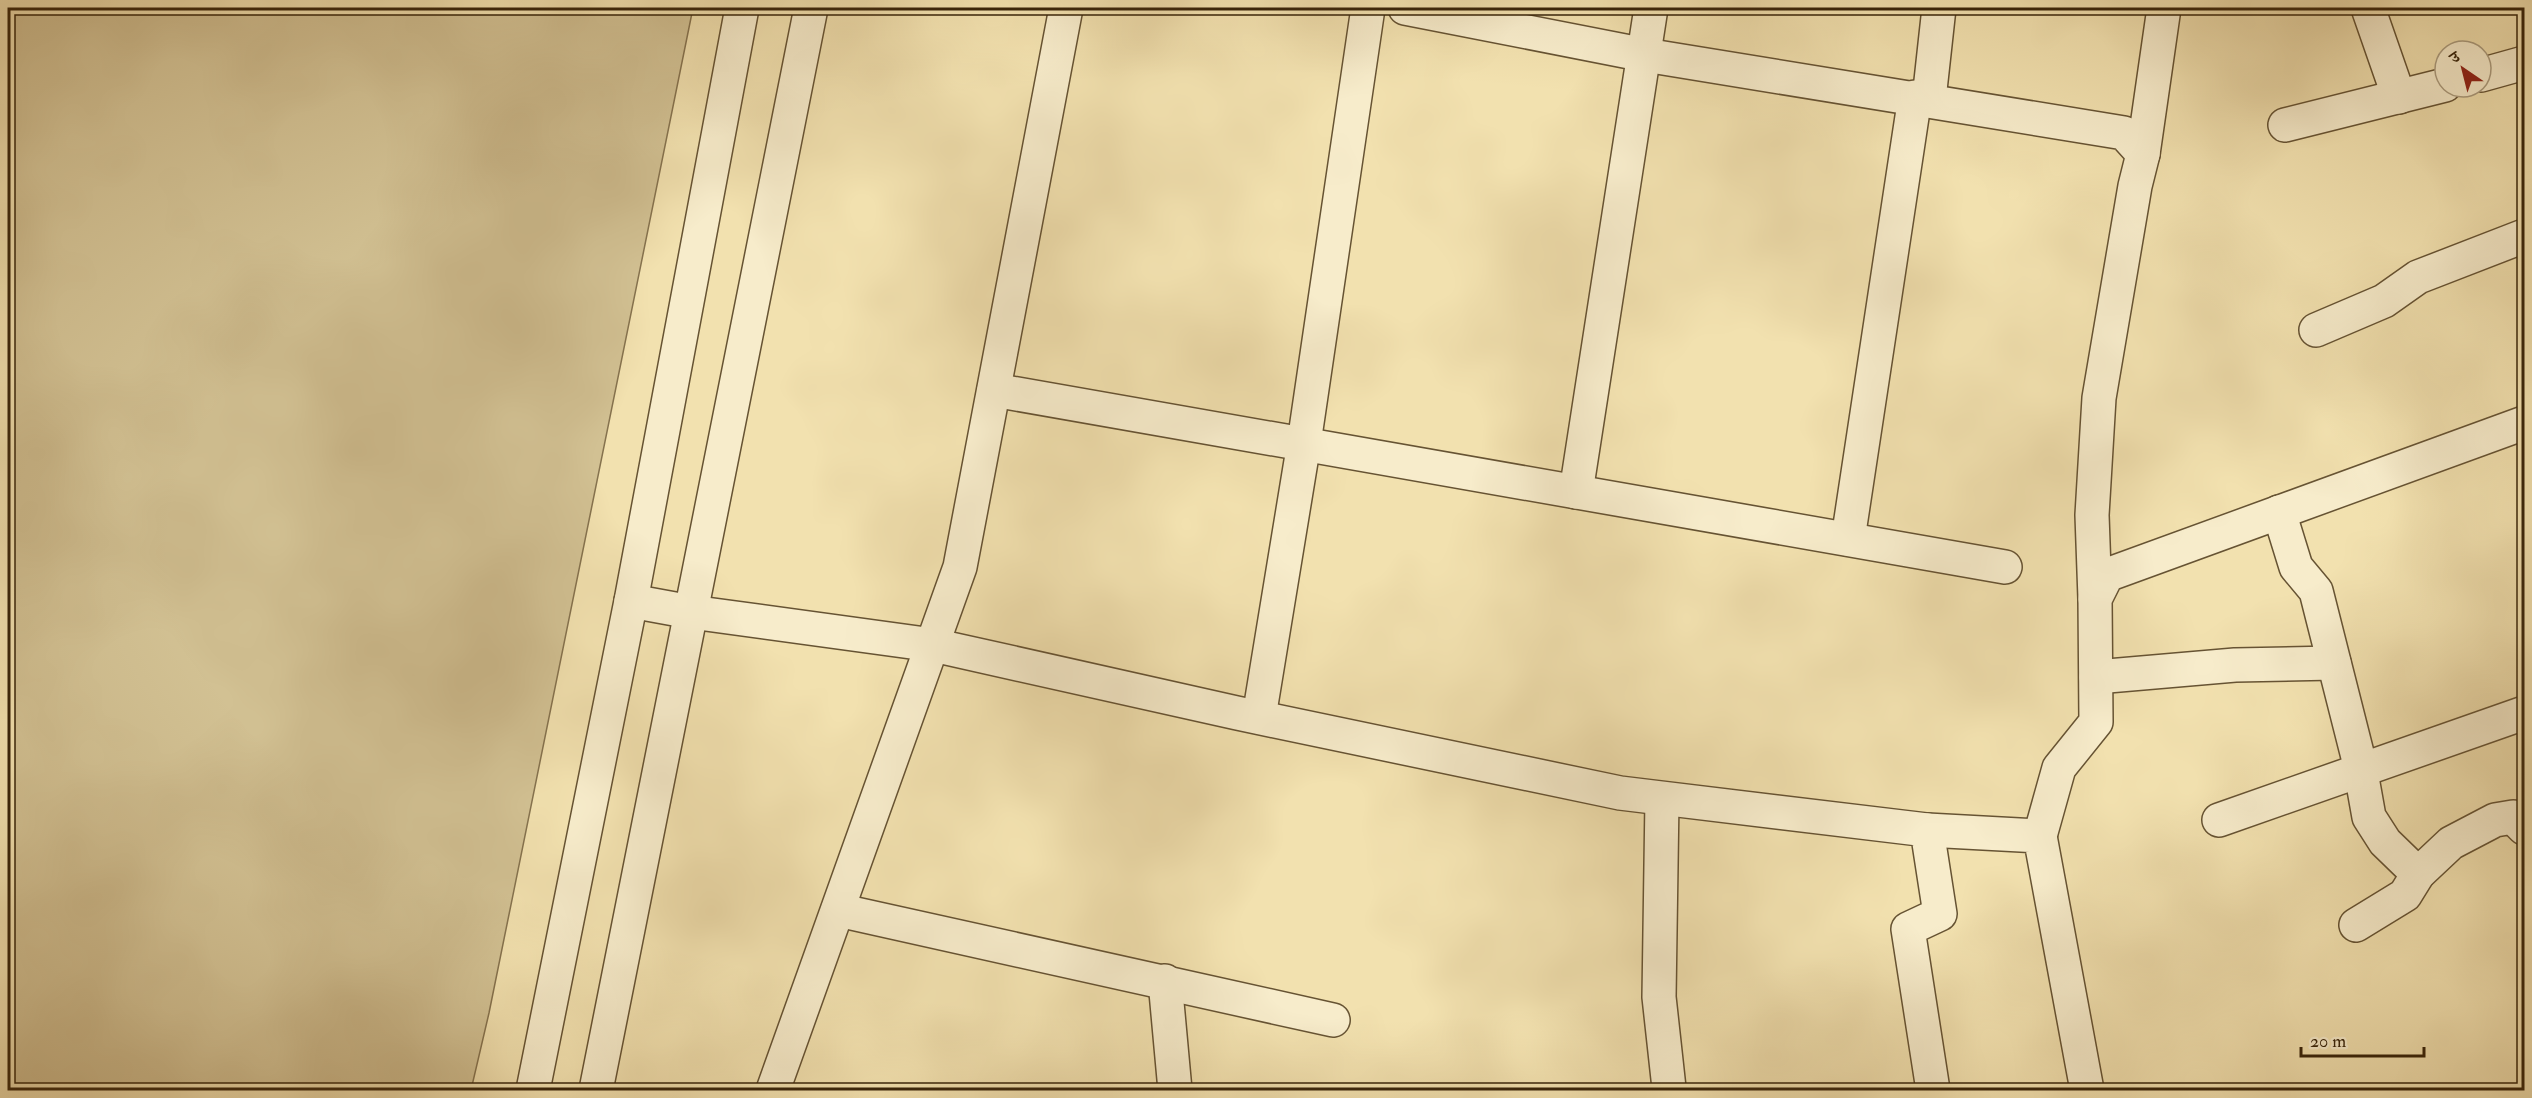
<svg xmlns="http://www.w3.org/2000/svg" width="2532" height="1098" font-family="'IM FELL Double Pica','Noto Serif Devanagari',serif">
	<rect width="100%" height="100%" fill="#f2e1af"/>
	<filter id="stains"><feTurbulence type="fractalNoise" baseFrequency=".00333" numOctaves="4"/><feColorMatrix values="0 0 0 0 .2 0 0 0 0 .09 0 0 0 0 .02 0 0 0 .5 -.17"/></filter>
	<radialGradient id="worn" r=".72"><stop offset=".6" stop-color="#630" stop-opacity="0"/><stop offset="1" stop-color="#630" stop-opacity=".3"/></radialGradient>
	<path fill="#d2c193" stroke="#85724e" stroke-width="1.5" d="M8,8h685l-204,1005 -18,77h-463z"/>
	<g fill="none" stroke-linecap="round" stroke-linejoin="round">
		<g stroke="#665333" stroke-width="36">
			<g id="minor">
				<path d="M1405,8l240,47 479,78 19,21 -8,32 -36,212 -7,117 3,84"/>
				<path d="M2368,8l31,89"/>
				<path d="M2481,75l43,-12"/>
				<path d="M1929,99l10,-91"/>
				<path d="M2285,125l160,-40"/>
				<path d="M2143,154l21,-146"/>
				<path d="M2316,330l68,-29 34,-24 106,-41"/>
				<path d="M994,390l1011,177"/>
				<path d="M1576,492l75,-484"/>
				<path d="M2279,512l17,55 20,24 43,170 10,56 16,25 33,32"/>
				<path d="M1848,539l67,-442"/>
				<path d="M631,601l60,11 242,33 304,68 383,80 307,37 13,84 -32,15 25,161"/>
				<path d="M2096,677l139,-12 99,-2"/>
				<path d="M1259,717l45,-274 64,-435"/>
				<path d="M1662,799l-3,198 10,91 -2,2"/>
				<path d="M2219,820l305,-107"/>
				<path d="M1927,830l113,6 47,254"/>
				<path d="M2040,836l19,-68 37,-46 -1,-123 12,-24 417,-152"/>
				<path d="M838,910l495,110"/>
				<path d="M2356,925l49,-30 13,-21 33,-31 44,-23 18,-3 11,11"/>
				<path d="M1165,981l10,109"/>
				<path d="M773,1090l187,-523 106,-559"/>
			</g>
		</g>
		<g stroke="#665333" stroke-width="36">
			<g id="tertiary">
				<path d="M533,1090l98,-489 111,-593"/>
				<path d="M596,1090l215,-1082"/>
			</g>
		</g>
		<use href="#minor" stroke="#f7eccb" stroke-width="33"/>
		<use href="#tertiary" stroke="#f7eccb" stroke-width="33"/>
	</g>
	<rect width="2532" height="1098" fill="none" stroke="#f2e1af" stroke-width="30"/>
	<rect x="9" y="9" width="2514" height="1080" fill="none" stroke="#38240a" stroke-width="3"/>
	<rect x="15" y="15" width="2502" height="1068" fill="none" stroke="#38240a" stroke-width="1.5"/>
	<g transform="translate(2463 69) rotate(325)"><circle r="28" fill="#f7eccb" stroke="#ab9c7e" stroke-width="1.5"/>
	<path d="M0-4.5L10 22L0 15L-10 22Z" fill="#8f2418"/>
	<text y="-9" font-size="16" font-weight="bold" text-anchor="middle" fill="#38240a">उ</text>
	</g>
	<path d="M2301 1047v9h123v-9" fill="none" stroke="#38240a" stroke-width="3"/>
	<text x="2310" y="1047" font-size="18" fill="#38240a" stroke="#f7eccb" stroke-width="4.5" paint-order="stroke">20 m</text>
	<rect width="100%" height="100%" filter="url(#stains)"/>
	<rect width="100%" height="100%" fill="url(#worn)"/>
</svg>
